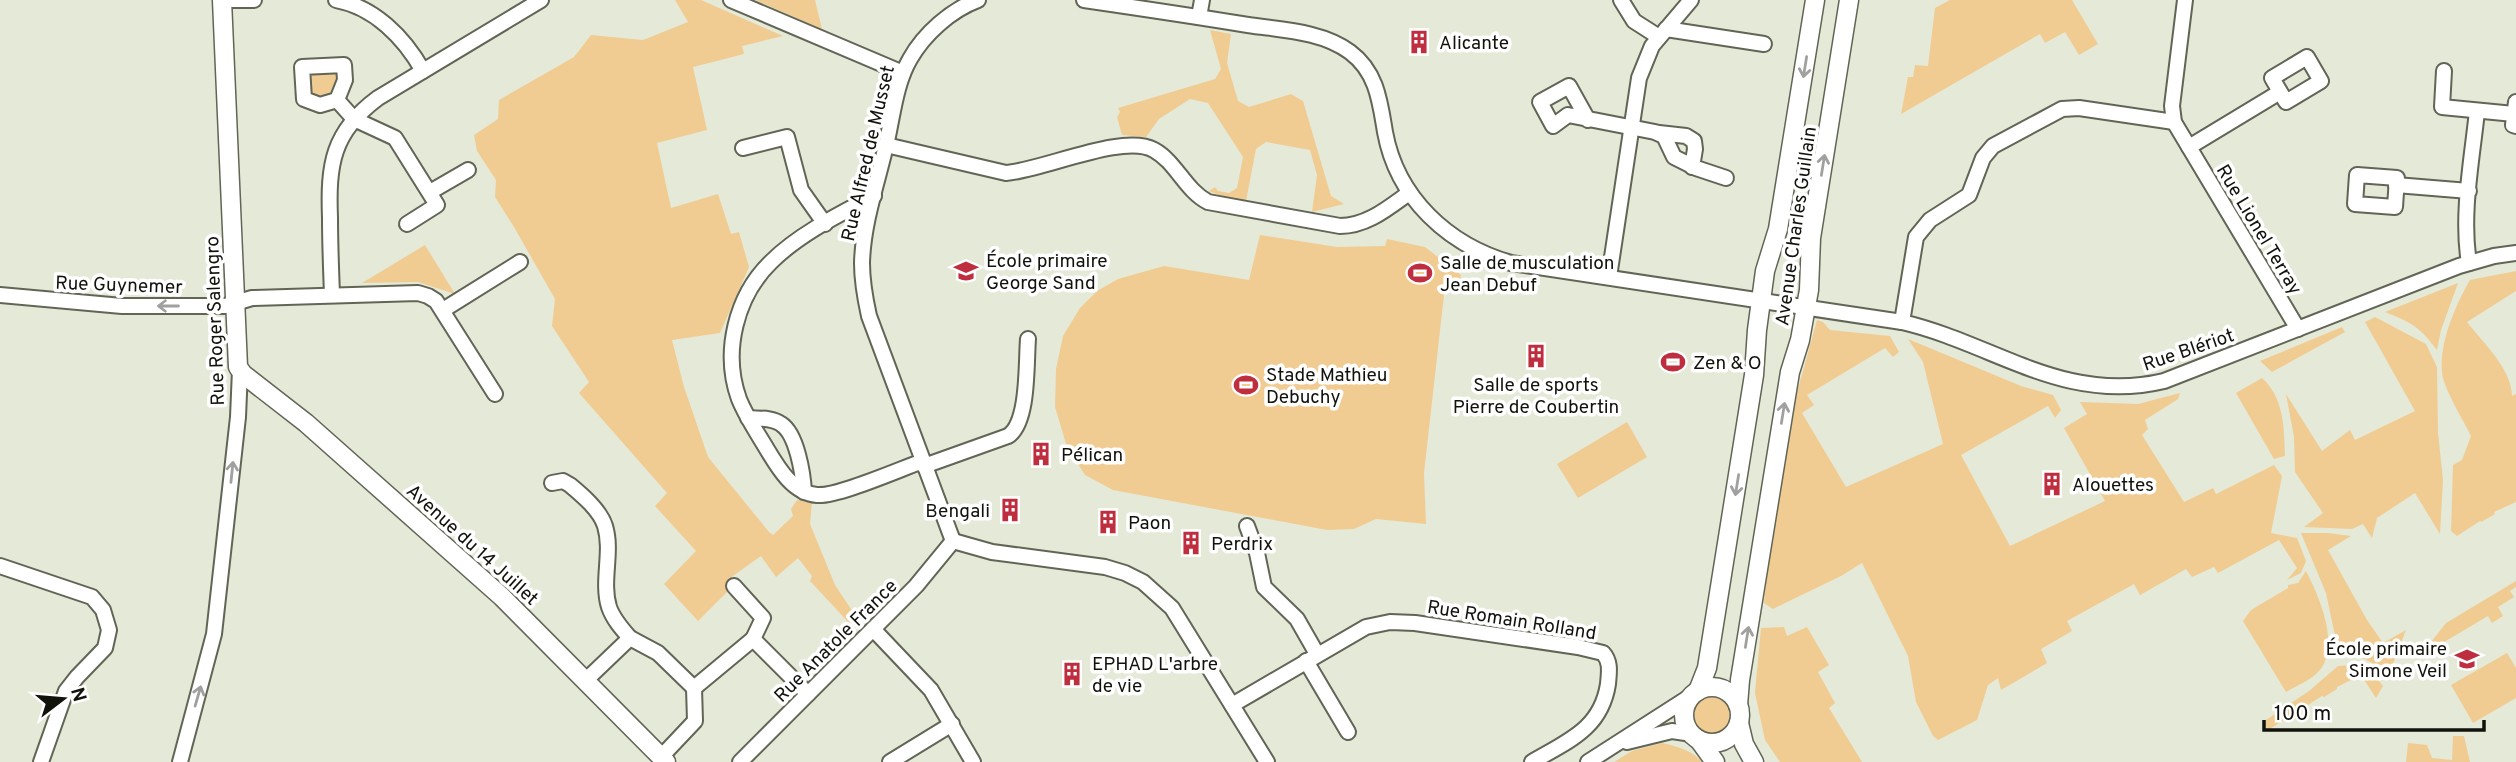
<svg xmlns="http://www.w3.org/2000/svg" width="2516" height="762" font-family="Overpass,sans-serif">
	<rect width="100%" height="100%" fill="#e5e9d7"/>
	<g fill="#f1cc92">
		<path d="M675,0h26l82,36 -41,10 2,8 -51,13 14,63 -50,13 14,65 47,-14 13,40 8,-2 10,35 -29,66 -48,7 12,47 24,70 61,75 4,3 20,-19 -2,-7 6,-9 15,1 -2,23 25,61 22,33 -7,6 -40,-43 2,-5 -14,-18 -22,19 -15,-21 -31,22 -3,14 -29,29 -34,-37 32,-33 -41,-45 12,-13 -88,-100 10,-11 -37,-56 3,-27 -41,-72 -19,-30 1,-17 -19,-29 -3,-16 24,-16 1,-19 75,-43 17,-22 52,5 45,-18z"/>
		<path d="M755,0h60l7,29z"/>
		<path d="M1950,0h122l26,44 -19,11 -14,-23 -20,11 -5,-9 -139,80 7,-37h5l2,-12 13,1 7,-58z"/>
		<path d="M1210,30l21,4 -4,29 11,38 11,6 42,-13 12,7 28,95 13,8 -32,8 5,-37 -7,-25 -44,-8 -10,7 -10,52 -22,-4 -15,-6 6,-4 3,4 11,2 8,-5 6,-31 -35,-54 -18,-4 -31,20 -13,18 -24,-2 -5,-18 3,-5 -2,-4 97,-29 6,-10z"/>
		<path d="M340,72l-3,11 -8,11 -13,2 -8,-6v-16z"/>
		<path d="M1260,235l77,12 48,-1 2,-7 38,8 36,28 -2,9 -8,5 -6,-1 -1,7 -20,178 2,51 -50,-5 -22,10 -27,1 -214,-40 -28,-15 -18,-28 -12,-40 1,-38 7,-33 17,-28 17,-17 21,-12 46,-13 85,14z"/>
		<path d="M425,245l30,49 -37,-12 -56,1z"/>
		<path d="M2516,271v20l-49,31c16,21 45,47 45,74l4,-2v108l-22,10 1,2 -14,8 -1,-1 -23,15 -6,-5 2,-66 9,-5 9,-24c-7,-15 -28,-48 -29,-64 -3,-29 14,-68 28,-92z"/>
		<path d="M2458,283l-17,47 -4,20c-17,-23 -25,-27 -52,-38z"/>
		<path d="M2375,317l51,27 11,23 1,66 5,47 -3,54 -25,-41 -38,25 -5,20 -9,-14 -11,5 -48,-2 19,-14 -28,-41 -1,-35 -8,-43 36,57 28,-21 5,10 60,-29 -50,-89z"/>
		<path d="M1817,320l6,2 7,8 60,6 9,16 -6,5 -8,-9 -78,47 7,10 -12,8 44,74 97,-43 -20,-82 -15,-23 113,47 32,9 8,15 -6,8 -7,-12 -87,49 49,91 95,-45 -41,-73 23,-14 -7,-12 58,2 42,-11 -2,6 -33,21 3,9 -6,6 42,67 29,-14 3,6 58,-29 8,11 -11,57 26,5 9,23 -5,12 -14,7 10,-12 -18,-28 -61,33 -4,-6 -22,10 -6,-8 -46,26 -6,-11 -67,37 5,10 -31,18 6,14 -46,27 -3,-12 -10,7 -11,35 -39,20 -5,-4 -17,-34 -8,-46 -46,-93 -21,13 -68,33 -9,-6 7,-76 19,-109z"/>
		<path d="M2342,327l3,5 -73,40 -12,-11z"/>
		<path d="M2262,378c22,20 22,49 23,78l-11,3 -38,-66z"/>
		<path d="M1627,422l20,35 -69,41 -21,-34z"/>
		<path d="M2301,533h27l23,3 -23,14 39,70 16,23 23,-13 -18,47 -14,-13 -35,-18 -5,-15 -8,-38z"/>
		<path d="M2306,571c13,25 35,75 13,100 -9,10 -22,14 -33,21l-43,-71 8,-11 37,-22v-3l10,-2z"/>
		<path d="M2516,581v6l-6,4 4,6 -16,10 5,9 -11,7 -4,-7 -49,29 -2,-2 -9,3 18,-23z"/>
		<path d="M1784,627l3,9 20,-9 22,38 -11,7 17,31 -6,5 33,54h-82l-15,-22 -10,-47 6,-65z"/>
		<path d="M2507,653l9,15v30l-43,25 -22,-38z"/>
		<path d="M2354,665l18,7 11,14 -7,12 -15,-23 -24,12v2l-13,8 -2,-1 -54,34 -5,-8 46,-31 29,-25z"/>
		<circle cx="1712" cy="714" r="20"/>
		<path d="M2453,736h11l6,26h-64l2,-19 19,2 5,13 20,2z"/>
		<path d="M1662,743c15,3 31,8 40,19h-88l18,-11z"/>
	</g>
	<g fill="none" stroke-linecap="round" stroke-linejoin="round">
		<g stroke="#616555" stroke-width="18">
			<g id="minor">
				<path d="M232,0h22"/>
				<path d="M336,0c38,7 68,37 87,71"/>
				<path d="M731,0l172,73"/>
				<path d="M1084,0c55,8 109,16 164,25 33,5 74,6 102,27 27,20 30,50 35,80 12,66 63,113 126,131l391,59c91,21 162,83 262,59l295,-115 35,-10 22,-3"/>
				<path d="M1621,0l13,21 25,16"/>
				<path d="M2185,0l-13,106 2,16 124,207"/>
				<path d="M1199,17l3,-17"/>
				<path d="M1666,29l98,15"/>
				<path d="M2307,57l14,24 -35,21 -14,-24z"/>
				<path d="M344,65l1,15 -8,20 -17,5 -16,-6 -2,-32z"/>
				<path d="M2444,71l-2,36 72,7"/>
				<path d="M337,100l17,19 41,19 42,67 -30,19"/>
				<path d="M2516,102l-3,23 3,1"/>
				<path d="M1588,120l-19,-34 -29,16 13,24 15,-11 87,17 9,4 10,21 22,11 30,10"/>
				<path d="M1659,133l27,3 8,5 1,8 -3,18"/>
				<path d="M886,145l120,28c38,-3 117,-40 148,-23 22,12 31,40 54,52l132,24c27,0 48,-18 69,-33"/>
				<path d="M2189,147l91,-55"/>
				<path d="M743,148l44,-11 14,53 24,34"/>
				<path d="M2357,175l40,3 -2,29 -40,-3z"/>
				<path d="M2396,185l73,6"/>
				<path d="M430,192l38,-22"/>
				<path d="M874,196c-34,18 -75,38 -103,66 -35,34 -49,90 -32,137 6,15 15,29 23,42 13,21 28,52 55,54 20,2 83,-26 106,-34"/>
				<path d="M2469,263c-8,-49 3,-103 8,-152"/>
				<path d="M1609,277l30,-199 13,-32 39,-46"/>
				<path d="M332,294c-1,-25 -2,-51 -2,-76 -2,-53 2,-86 48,-120l163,-98"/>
				<path d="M0,295l122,11h103l27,-8 166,-5 10,3 8,5 59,93"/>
				<path d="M443,310l77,-48"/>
				<path d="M1902,322l14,-85 14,-17 39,-25 14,-37 10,-12 69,-37 17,-1 95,14"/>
				<path d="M748,418c10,1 24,-1 33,6 16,10 22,50 23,68"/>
				<path d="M924,466l84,-30c21,-13 18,-73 20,-97"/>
				<path d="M552,483l11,-2 7,4c12,10 30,25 35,41 8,26 -4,55 4,81 4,12 13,22 21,31"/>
				<path d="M1247,526l10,27 7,34 33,32 20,35"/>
				<path d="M953,541l-84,-225c-4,-18 -7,-35 -7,-53 1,-41 16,-82 25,-122 6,-27 9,-58 23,-82 14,-25 41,-49 68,-59"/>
				<path d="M953,541l39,11 113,15 20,6 18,9 29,26 95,154"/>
				<path d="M0,566l92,31 11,13 6,20 -4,18 -28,29 -11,14 -25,71"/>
				<path d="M734,586l29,32 -10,21"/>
				<path d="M873,629l58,61 42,72"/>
				<path d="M1306,661l42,71"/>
				<path d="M585,681l45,-43 28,15 36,35 59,-49 55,55"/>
				<path d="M1232,705l134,-78 24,-5 25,1 163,24 25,6c8,9 6,19 5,31 -7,45 -40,57 -76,78"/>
				<path d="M1627,742l45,-11 20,3"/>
				<path d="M661,757l34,-36 -1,-33"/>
				<path d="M180,762l34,-128 24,-217 2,-47"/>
				<path d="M740,762l176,-176 37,-45"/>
				<path d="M890,762l62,-38"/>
				<path d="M1588,762l106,-68"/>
			</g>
		</g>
		<g stroke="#616555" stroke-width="21">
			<g id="tertiary">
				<path d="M222,0l16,367 5,7 63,49 196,174 164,165"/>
				<circle cx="1712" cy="715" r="28"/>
				<path d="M1698,691l9,-23 47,-293 3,-45 8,-59 13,-42 37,-229"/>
				<path d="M1738,705l2,-25 50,-308 10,-32 9,-50 2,-52 38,-238"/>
				<path d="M1739,723l5,21 10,18"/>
				<path d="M1699,740l16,22"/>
			</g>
		</g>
		<use href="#minor" stroke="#fff" stroke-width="14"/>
		<use href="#tertiary" stroke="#fff" stroke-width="18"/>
	</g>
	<defs><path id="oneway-shaft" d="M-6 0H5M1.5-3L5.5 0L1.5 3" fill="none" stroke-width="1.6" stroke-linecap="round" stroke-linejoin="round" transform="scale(1.75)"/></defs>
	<g stroke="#a0a09e">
		<use href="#oneway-shaft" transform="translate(1805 67) rotate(99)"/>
		<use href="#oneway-shaft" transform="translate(1823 165) rotate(-81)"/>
		<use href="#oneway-shaft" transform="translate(168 306) rotate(-180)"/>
		<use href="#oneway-shaft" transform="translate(1783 413) rotate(-81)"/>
		<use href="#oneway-shaft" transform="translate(232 472) rotate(-84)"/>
		<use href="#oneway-shaft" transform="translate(1737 485) rotate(99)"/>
		<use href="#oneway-shaft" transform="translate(1747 637) rotate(-81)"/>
		<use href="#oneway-shaft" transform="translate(198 696) rotate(-74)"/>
	</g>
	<defs>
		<g id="building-bare" transform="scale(1.89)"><path d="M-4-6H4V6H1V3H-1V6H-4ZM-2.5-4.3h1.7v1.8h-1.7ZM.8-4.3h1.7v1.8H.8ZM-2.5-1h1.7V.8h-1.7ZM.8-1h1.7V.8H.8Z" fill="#be2e3f" stroke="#fff" stroke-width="2.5" paint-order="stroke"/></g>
		<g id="school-bare" transform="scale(1.89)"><path d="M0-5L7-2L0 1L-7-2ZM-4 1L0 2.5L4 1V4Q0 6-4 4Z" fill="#be2e3f" stroke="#fff" stroke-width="2.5" paint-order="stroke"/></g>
		<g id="stadium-bare" transform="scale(1.89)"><path d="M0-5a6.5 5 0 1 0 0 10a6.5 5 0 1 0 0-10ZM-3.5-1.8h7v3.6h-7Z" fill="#be2e3f" stroke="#fff" stroke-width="2.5" paint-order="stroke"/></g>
	</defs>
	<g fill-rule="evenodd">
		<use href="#building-bare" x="1419" y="42"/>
		<use href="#school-bare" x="966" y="271"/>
		<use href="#stadium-bare" x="1420" y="273"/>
		<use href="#building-bare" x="1536" y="356"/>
		<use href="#stadium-bare" x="1673" y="362"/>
		<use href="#stadium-bare" x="1246" y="385"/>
		<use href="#building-bare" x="1041" y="454"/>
		<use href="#building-bare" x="2052" y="484"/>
		<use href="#building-bare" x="1010" y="510"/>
		<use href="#building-bare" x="1108" y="522"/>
		<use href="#building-bare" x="1191" y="543"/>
		<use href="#school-bare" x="2467" y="659"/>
		<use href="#building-bare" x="1072" y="674"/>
	</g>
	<g text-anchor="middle" stroke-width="7" stroke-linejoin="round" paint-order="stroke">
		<g font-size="19" fill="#11120c" stroke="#fff" text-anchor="start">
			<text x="1439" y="49">Alicante</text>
			<text x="986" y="267">École primaire<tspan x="986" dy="22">George Sand</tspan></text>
			<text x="1440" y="269">Salle de musculation<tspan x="1440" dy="22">Jean Debuf</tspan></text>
			<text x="1693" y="369">Zen &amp; O</text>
			<text x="1266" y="381">Stade Mathieu<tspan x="1266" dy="22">Debuchy</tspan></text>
			<text x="1536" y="391" text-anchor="middle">Salle de sports<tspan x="1536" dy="22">Pierre de Coubertin</tspan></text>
			<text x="1061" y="461">Pélican</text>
			<text x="2072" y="491">Alouettes</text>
			<text x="990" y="517" text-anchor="end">Bengali</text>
			<text x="1128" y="529">Paon</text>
			<text x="1211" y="550">Perdrix</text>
			<text x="2447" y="655" text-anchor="end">École primaire<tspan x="2447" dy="22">Simone Veil</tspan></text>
			<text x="1092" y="670">EPHAD L'arbre<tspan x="1092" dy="22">de vie</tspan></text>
		</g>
		<g font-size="19" fill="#11120c" stroke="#fff">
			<text transform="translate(867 153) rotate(-77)" y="7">Rue Alfred de Musset</text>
			<text transform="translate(1795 226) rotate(-82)" y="7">Avenue Charles Guillain</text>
			<text transform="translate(2260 229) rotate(59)" y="7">Rue Lionel Terray</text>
			<text transform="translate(119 284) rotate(2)" y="7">Rue Guynemer</text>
			<text transform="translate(214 321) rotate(-92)" y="7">Rue Roger Salengro</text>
			<text transform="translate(2188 349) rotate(-19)" y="7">Rue Blériot</text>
			<text transform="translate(473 544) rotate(42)" y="7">Avenue du 14 Juillet</text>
			<text transform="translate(1512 619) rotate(9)" y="7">Rue Romain Rolland</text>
			<text transform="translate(835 640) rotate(-45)" y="7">Rue Anatole France</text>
		</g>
	</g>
	<g transform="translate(63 699) rotate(74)" stroke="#ffffff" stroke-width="5" paint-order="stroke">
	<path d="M0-5L12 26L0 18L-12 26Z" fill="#11120c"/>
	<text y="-10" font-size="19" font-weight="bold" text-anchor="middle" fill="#11120c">N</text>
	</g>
	<path d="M2264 720v10h220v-10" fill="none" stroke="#11120c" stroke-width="3.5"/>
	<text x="2274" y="720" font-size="21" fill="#11120c" stroke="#ffffff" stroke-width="5" paint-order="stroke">100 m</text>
</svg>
